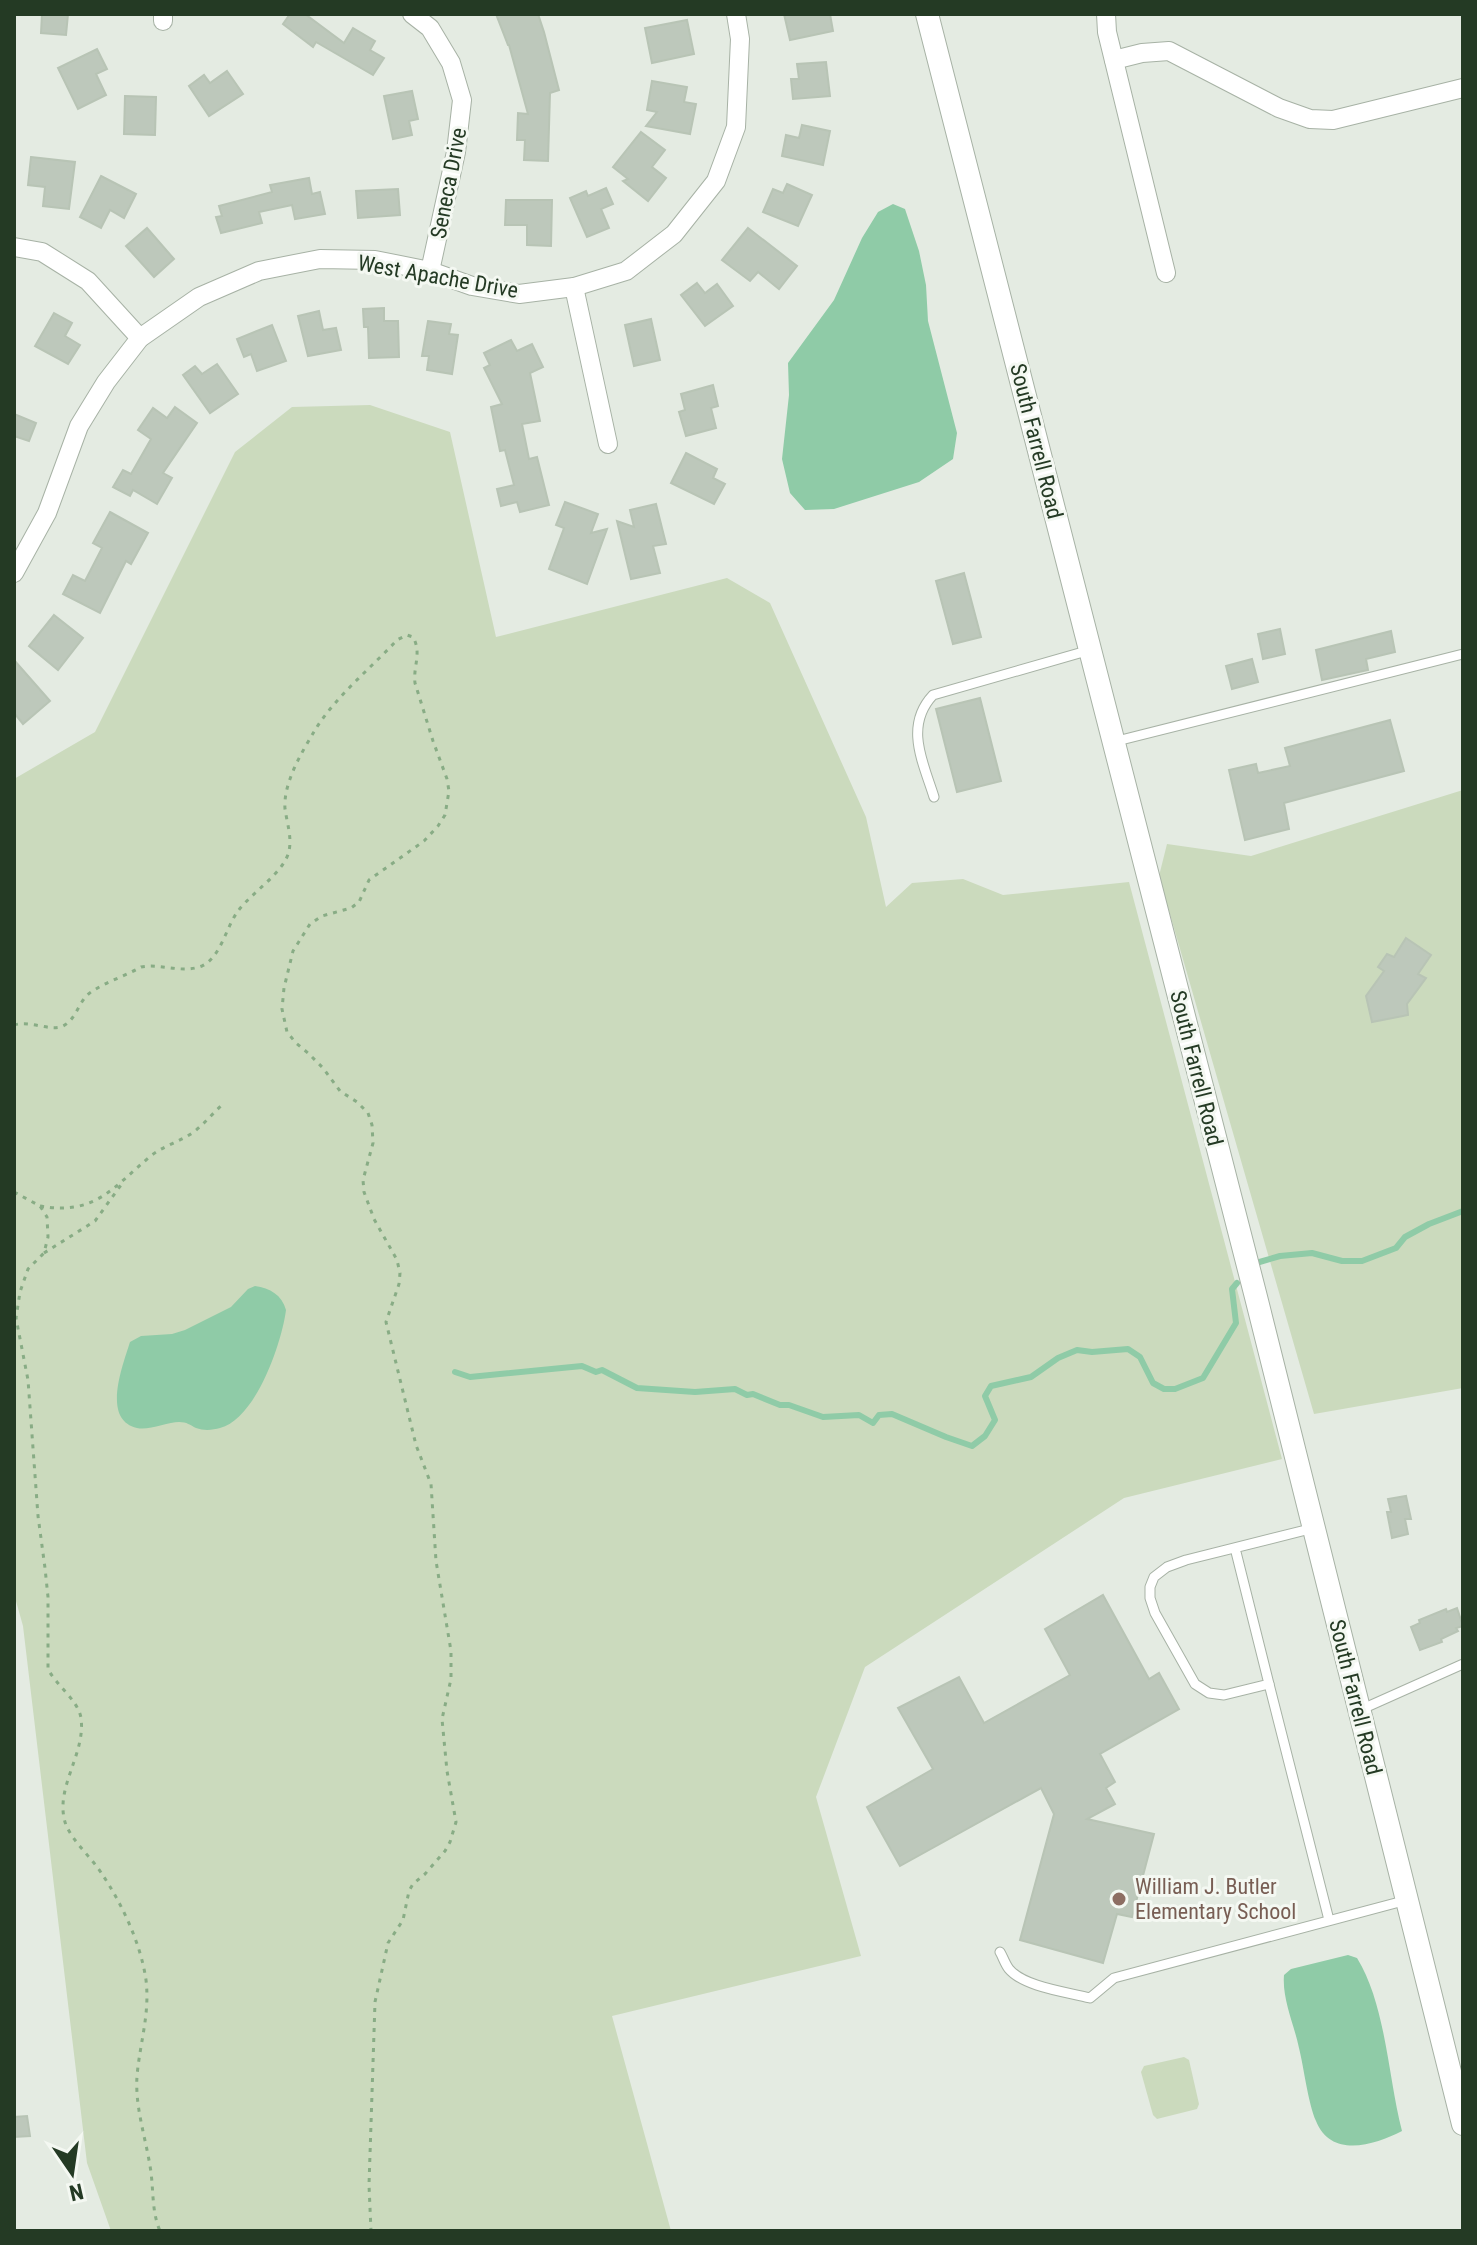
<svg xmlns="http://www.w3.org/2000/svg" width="1477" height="2245" font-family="'Roboto Condensed',sans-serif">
	<rect width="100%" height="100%" fill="#e4ebe2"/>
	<g fill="#cbdabd">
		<path d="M370,405l80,27 46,205 231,-59 43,25 96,214 20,90 26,-24 51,-4 40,16 126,-13 153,577 -158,39 -259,169 -49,130 45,159 -249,60 59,215h-560l-24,-68 -64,-537 -9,-32v-815l81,-47 140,-280 57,-45z"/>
		<path d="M1463,790v598l-149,26 -155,-538 8,-32 84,12z"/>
		<path d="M1184,2057l5,3 10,44 -2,5 -40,10 -4,-4 -12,-43 3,-6z"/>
	</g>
	<g fill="#8fcba7">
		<path d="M893,204l12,5 14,42 7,34 2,36 29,112 -4,26 -34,23 -85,27 -29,1 -15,-17 -8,-34 7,-64 -1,-32 46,-63 28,-62 16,-26z"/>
		<path d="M255,1286c15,2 27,9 31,24 -4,32 -30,109 -66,118 -7,2 -16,3 -24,0 -6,-3 -9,-6 -17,-6 -11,0 -31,9 -42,6 -36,-8 -14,-63 -7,-86l11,-6 31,-2 13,-4 46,-23 17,-18z"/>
		<path d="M1348,1955l9,3c29,47 31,119 45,173 -27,14 -71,28 -86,-10 -8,-18 -12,-53 -17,-73 -5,-24 -17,-49 -15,-73l7,-6z"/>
	</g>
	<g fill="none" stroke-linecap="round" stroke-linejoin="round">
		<g stroke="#8fcba7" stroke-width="6">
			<path d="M1256,1263l24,-7 32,-3 30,8h20l34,-13 9,-11 24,-13 34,-13"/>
			<path d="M455,1372l15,5 112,-11 14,6 6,-2 35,18 58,4 40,-3 12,6 6,-1 27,11h9l34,12 36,-2 14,8 6,-8 13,-1 54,23 26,9 13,-10 10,-16 -10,-24 6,-10 40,-9 27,-19 19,-8 15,2 36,-3 12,8 13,26 11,6h11l28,-11 33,-55 -4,-34 5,-6"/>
		</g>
	</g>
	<g fill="#bdc8bb" stroke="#b8c4b5" stroke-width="2">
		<path d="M42,14h26l-2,21 -25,-2z"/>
		<path d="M290,14h15l39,29 9,-15 22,13 -5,9 14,8 -11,17 -57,-33 -3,5 -30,-23z"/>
		<path d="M496,14h42l6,18 15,58 -9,3 -2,68 -24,-1 1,-20h-8l1,-27 10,1 -19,-69h-1z"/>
		<path d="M784,14h46l3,17 -43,9z"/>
		<path d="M687,20l7,34 -42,9 -7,-35z"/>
		<path d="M97,49l10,20 -11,5 10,21 -28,14 -20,-41z"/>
		<path d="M826,62l4,34 -37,3 -2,-20h8l-2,-15z"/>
		<path d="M227,71l16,23 -34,22 -20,-30 15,-11 6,8z"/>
		<path d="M652,81l35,6 -3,15 12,2 -6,30 -44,-8 11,-14 -10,-2z"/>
		<path d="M412,91l6,28 -9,2 3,14 -19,4 -9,-43z"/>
		<path d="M125,96l31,1 -1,38 -31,-1z"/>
		<path d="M802,125l28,6 -7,34 -41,-9 4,-21 13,3z"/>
		<path d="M641,132l24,18 -13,17 14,11 -18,23 -25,-20 5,-2 -15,-12z"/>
		<path d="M31,157l44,5 -6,47 -26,-3 2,-19 -17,-2z"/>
		<path d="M101,176l35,18 -12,24 -14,-8 -9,18 -21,-11z"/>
		<path d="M309,178l3,16 8,-2 5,22 -30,5 -3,-14 -33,7 3,11 -41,10 -5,-16 6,-1 -3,-10 53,-14 -2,-7z"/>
		<path d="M787,184l25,11 -14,31 -35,-14 10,-23 10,4z"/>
		<path d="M606,188l7,16 -12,5 8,19 -22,9 -17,-39 16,-7 2,5z"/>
		<path d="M398,189l2,26 -42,3 -2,-27z"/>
		<path d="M506,200h46l-1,46 -24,-1v-20h-22z"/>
		<path d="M147,228l27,31 -20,18 -28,-31z"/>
		<path d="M748,228l49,38 -18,23 -21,-17 -8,9 -28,-21z"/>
		<path d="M697,283l8,10 12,-9 16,22 -28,20 -24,-31z"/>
		<path d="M384,308v13h14l1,36 -30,1 -1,-31h-4l-1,-18z"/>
		<path d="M319,311l4,19 13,-2 5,22 -33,6 -10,-40z"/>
		<path d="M54,313l18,10 -7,13 15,9 -12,19 -33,-18z"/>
		<path d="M651,319l9,41 -26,6 -9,-41z"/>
		<path d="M428,321l23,3 -2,10 9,1 -6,39 -25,-4 2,-14h-7z"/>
		<path d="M272,325l14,36 -29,10 -6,-17 -7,3 -7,-18z"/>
		<path d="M511,340l6,11 15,-7 11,23 -13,6 10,48 -18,3 7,35 8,-2 12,48 -29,7 -3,-10 -16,4 -4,-17 17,-4 -9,-35 -5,1 -9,-44 11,-3 -18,-36 6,-3 -6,-12z"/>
		<path d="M217,364l21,30 -28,19 -27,-38 12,-9 7,8z"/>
		<path d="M713,385l5,21 -7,2 5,20 -30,8 -7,-24 6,-2 -4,-16z"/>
		<path d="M175,407l22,16 -34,50 9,5 -15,26 -24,-14 -3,6 -17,-9 10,-17 8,4 20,-35 -13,-9 15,-22 14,10z"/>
		<path d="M14,414l22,9 -7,18 -15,-5z"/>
		<path d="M686,453l31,16 -4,9 12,6 -11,20 -43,-21z"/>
		<path d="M565,502l33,12 -7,19 16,-4 -20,55 -38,-15 15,-41 -8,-3z"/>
		<path d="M656,504l10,40 -13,2 7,27 -29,6 -14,-58 17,6 -4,-17z"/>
		<path d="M110,512l38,21 -17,31 -5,-3 -26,52 -37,-19 10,-19 12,6 17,-33 -9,-5z"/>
		<path d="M964,573l17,64 -28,7 -17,-63z"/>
		<path d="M54,615l29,23 -25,32 -29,-24z"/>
		<path d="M1280,629l5,25 -22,5 -5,-25z"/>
		<path d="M1391,631l4,21 -29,7 2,11 -46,10 -6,-30z"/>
		<path d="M1252,659l6,23 -26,7 -6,-23z"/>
		<path d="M14,660l36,41 -27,23 -9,-11z"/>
		<path d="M980,698l21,83 -44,11 -21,-83z"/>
		<path d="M1390,720l14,51 -120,32 5,26 -44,11 -16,-70 27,-6 2,9 32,-7 -5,-18z"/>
		<path d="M1406,938l25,17 -13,19 8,4 -19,26 1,11 -36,7 -6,-26 18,-25 -6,-4 9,-13 7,3z"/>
		<path d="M1406,1496l5,23h-6l3,15 -16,4 -5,-26h4l-3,-13z"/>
		<path d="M1103,1595l46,84 10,-6 20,36 -79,45 15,28 -9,6 9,16 -28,15 67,15 -22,83 -15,-3 -14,49 -83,-23 34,-126 -13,-26 -141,78 -33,-59 66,-38 -35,-61 61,-31 25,46 86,-48 -25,-46z"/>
		<path d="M1457,1608l6,18 -7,2 2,3 -17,8 1,3 -22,8 -9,-23 9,-4 -1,-3 27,-11 1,3z"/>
		<path d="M27,2116l3,20 -16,1v-20z"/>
	</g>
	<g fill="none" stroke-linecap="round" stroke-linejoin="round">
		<g stroke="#a7b2a5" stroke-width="11">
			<g id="service">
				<path d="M1113,742l350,-88"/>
				<path d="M934,797c-11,-35 -30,-71 -1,-102l157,-45"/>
				<path d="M1235,1548l34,136 -45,11 -15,-2 -14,-9 -40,-71 -5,-15v-11l4,-10 13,-10 19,-7 128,-32"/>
				<path d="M1269,1684l60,236"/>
				<path d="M1360,1710l103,-46"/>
				<path d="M1000,1952c3,5 5,12 9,17 15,18 58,23 81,29l24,-20 293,-78"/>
			</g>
		</g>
		<g stroke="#a7b2a5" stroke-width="20">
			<g id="minor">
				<path d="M163,14v7"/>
				<path d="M412,14l18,14 21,35 11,37 -6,52 -26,119"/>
				<path d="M1106,14l1,18 59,241"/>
				<path d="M1114,60l28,-7 27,-2 110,57 31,11 23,1 130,-32"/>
				<path d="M14,247l28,5 46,29 52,57"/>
				<path d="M574,287l34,157"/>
				<path d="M14,573l33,-60 32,-87 27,-44 34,-44 59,-41 60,-26 61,-12 55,1 55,11 42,15 47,8 55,-7 52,-16 48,-37 42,-53 20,-54 4,-88 -4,-25"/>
			</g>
		</g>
		<g stroke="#a7b2a5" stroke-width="24">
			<path id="tertiary" d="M927,14l329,1283 207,827"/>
		</g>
		<g stroke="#88ac85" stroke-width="3" stroke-dasharray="4 6" stroke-linecap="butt">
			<path d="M14,1025c17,-5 36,7 49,1 14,-7 15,-25 28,-34 15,-10 34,-16 50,-25 20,-4 41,7 61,-1 19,-9 24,-39 36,-55 14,-19 46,-38 51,-60 3,-14 -2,-28 -4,-42 -2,-26 17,-57 30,-79 21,-34 55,-61 82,-90l10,-5 6,2c9,16 0,29 2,46l18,58 14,38 2,12 -4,24 -7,11 -14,15 -55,39 -10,22 -8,6 -29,8 -12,8 -17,27 -9,37 -2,21 5,23 9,11 12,10 15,15 17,23 17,11 11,11 4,12 1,18 -10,37 1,12 10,27 23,41 3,13 -1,11 -13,38 30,123 15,39 5,77 15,90v28l-9,40 5,52 9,51 -6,20 -5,9 -20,23 -12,10 -4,7 -6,29 -15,23 -13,59 -6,183 2,46"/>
			<path d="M14,1192l26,14 7,11 1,20 -4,16 -16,16 -8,23 -4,26 12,62 10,136 7,52 3,29v72c8,16 30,31 33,49 5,37 -28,71 -15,107 8,18 25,32 36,49 20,30 39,70 44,106 4,34 -6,62 -9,96 -2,31 8,59 13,90 4,22 1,44 10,65"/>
			<path d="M40,1206c56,10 73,-19 112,-51 13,-10 30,-14 43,-24 10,-8 18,-18 27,-26"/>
			<path d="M44,1253l51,-32 26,-36"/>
		</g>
		<use href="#service" stroke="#fff" stroke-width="9"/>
		<use href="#minor" stroke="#fff" stroke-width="18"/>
		<use href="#tertiary" stroke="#fff" stroke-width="22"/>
	</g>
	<circle fill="#8d6e63" stroke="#f4f8f2" stroke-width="3" cx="1119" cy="1899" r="8"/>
	<g text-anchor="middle" stroke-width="6" stroke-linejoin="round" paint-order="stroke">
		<g font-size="22" fill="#243a24" stroke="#f4f8f2">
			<text transform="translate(448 183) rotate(-79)" y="8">Seneca Drive</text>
			<text transform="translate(438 276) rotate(10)" y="8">West Apache Drive</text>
			<text transform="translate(1037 441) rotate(76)" y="8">South Farrell Road</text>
			<text transform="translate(1197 1068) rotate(76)" y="8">South Farrell Road</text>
			<text transform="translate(1356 1697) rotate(76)" y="8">South Farrell Road</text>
		</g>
		<g font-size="22" fill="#785e54" stroke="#f4f8f2" text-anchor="start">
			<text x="1135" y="1894">William J. Butler<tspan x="1135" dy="25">Elementary School</tspan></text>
		</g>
	</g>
	<rect width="1477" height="2245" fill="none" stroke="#243a24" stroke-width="32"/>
	<g transform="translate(72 2173) rotate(167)" stroke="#f4f8f2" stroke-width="6" paint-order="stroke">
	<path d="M0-6L14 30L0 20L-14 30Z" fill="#243a24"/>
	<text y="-12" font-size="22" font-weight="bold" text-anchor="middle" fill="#243a24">N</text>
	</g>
</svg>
